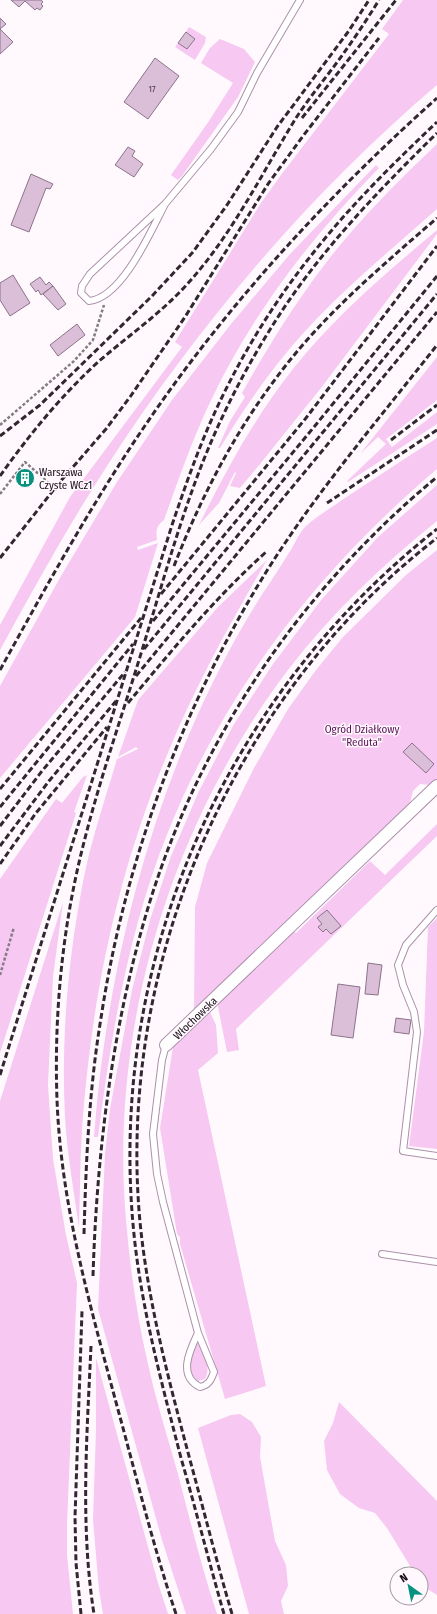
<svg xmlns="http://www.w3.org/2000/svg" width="437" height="1614" font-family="'Fira Sans Condensed',sans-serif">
	<rect width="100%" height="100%" fill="#fff9fe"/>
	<g fill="#f6c8f2">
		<path d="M403,0h34v85c-128,109 -239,240 -330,381 -39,60 -73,122 -107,184v-25l70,-128 112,-150 -7,-5 86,-139 20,-28 108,-141 -7,-5z"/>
		<path d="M189,27l17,10 -1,6 -10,17 -20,-13 3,-4 9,6 7,-10 -8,-7z"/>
		<path d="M220,39l24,10 11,13 -17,35 -56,79 -4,4 -7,-5 38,-54 24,-38 -32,-20 9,-15z"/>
		<path d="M437,144v65c-50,44 -102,87 -145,137 -27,32 -51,67 -72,102h-2l12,-27 15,-24 -3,-4c27,-48 56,-95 90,-138 32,-40 68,-76 105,-111z"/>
		<path d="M376,165l3,3c-70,71 -131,151 -173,243 -16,35 -29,73 -42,109 -8,6 -8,11 -7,20l-20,7 1,3 20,-7 -23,74 -135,161v-92l61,-110 56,-94 55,-82 59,-76 59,-70z"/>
		<path d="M437,230v4l-116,154 -61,76 -20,24 -10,-2 6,-13 -1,-1 -16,31 -20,22c27,-55 56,-108 94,-156 42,-53 93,-96 144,-139z"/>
		<path d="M437,357v43l-51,39 6,8 45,-35v12l-89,58 -1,-1 39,-37 -8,-7 -18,17z"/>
		<path d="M437,438v31c-117,99 -212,220 -269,363 -39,97 -57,202 -70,305h-4c14,-187 67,-382 167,-541 11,-16 21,-32 31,-48 4,-7 8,-16 13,-21 13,-12 29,-21 43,-31 30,-20 59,-39 89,-58z"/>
		<path d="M437,485v36c-55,44 -106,93 -149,149 -117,154 -179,357 -162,550 4,48 11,97 22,144 8,37 20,74 30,110 12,47 24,94 39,140h-31l-24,-74 -64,-231 7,-155 5,-45 22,-119 18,-70 21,-64 28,-65 35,-67 39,-60 49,-65 56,-62z"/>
		<path d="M437,550v229l-7,6 -10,-1 -7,7 -3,12 -216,209 1,-105 12,-44 47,-95 34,-59 28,-39 27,-33 63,-62z"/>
		<path d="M267,560c-37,63 -72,127 -100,195 -50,118 -76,246 -85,374 -2,33 -2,66 -3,99 -5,-37 -12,-74 -14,-111 -4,-78 3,-158 18,-235 8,-42 22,-82 34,-123l21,-10 -2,-2 -18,10 20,-57 80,-93z"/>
		<path d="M87,775l-13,37 2,1 -76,240v-174l56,-80 6,4 21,-26z"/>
		<path d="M437,824v12l-201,193 3,21 -12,2 -10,-50 76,-71 3,2 74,-72 15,14z"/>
		<path d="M63,902l-10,75 -5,108 5,74 13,76 11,48 -10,241v31l6,59h-73v-513z"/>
		<path d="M437,918v231l-28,-3 15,-114 4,-105z"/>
		<path d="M209,1010l7,15 2,28 -20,17 68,316 -41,13 -45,-155v-7l-3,-3 -17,-106 13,-81z"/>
		<path d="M199,1343c4,11 13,24 6,36l-7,2 -5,-3c-6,-12 -2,-22 4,-34z"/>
		<path d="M96,1358l62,225 10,31h-65l-4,-24 -6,-70 3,-91z"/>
		<path d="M339,1402l98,99v94l-16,-10v-11h-6l-28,-46 -12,-15 -16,-5 -19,-14 -13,-24 -3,-29 9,-18z"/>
		<path d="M240,1414l12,8 9,15 -1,20 15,84 11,24 2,21 -7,15 3,13h-35l-51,-186 33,-13z"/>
	</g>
	<g fill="#dbbed8" stroke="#8c728a">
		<path d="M11,0h30l2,2 -2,2 2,2 -3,4 -3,-2 -2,2 -10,-9 -6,6z"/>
		<path d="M0,18l6,6 -6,5 13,13 -13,12z"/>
		<path d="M186,32l9,7 -8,10 -9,-6z"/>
		<path d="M155,58l24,18 -31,43 -24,-17z"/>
		<path d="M128,147l7,4 -3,5 11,8 -9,13 -19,-12z"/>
		<path d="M31,174l22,10 -3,5 -4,-1 -17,44 -18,-7z"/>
		<path d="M13,275l17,28 -20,13 -10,-16v-17z"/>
		<path d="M40,277l6,8 3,-3 4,4 -12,9 -3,-5 -2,2 -6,-8z"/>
		<path d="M53,286l13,18 -8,6 -15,-16z"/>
		<path d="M77,324l8,11 -27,21 -8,-11z"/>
		<path d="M27,469l7,7 -10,11 -8,-6z"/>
		<path d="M412,743l22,21 -8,9 -23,-21z"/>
		<path d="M327,910l14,16 -10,8 -5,-5 -3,3 -5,-5 4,-3 -5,-6z"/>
		<path d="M368,963l14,2 -4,30 -13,-1z"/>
		<path d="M338,984l22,3 -7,51 -22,-3z"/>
		<path d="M396,1018l15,2 -2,14 -15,-2z"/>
	</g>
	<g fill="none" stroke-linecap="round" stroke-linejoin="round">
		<g stroke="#ac91aa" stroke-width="8">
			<g id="service">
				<path d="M165,204c-14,27 -43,94 -76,97l-8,-8 1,-7 8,-12 75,-70 46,-55 27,-37 19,-39 43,-73"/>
				<path d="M437,910l-31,35 -8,20 5,20 11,27 3,20 -14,119 34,5"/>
				<path d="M166,1045l-4,15 -9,74 4,40 6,28 35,131 16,39c-3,8 -5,13 -14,15 -23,-11 -10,-37 -2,-54"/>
				<path d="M382,1254l55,8"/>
			</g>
		</g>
		<g stroke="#ac91aa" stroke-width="14">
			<path id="minor" d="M166,1045l271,-259"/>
		</g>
		<g stroke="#847c83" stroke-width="2.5" stroke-dasharray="3 2" stroke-linecap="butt">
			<path d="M0,425l74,-64 19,-21 11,-35"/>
			<path d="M0,494l25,-32 33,29"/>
			<path d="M0,975l14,-48"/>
		</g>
		<use href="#service" stroke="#fff" stroke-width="6"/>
		<use href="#minor" stroke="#fff" stroke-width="12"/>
		<g stroke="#312730" stroke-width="3" stroke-dasharray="6 3" stroke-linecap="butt">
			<path d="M302,118l94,-118"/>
			<path d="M0,436l40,-31 112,-109 41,-44 34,-47 50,-78 71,-95 21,-32"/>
			<path d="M391,440l46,-35"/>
			<path d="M0,476c29,-41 61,-80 98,-114 31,-27 65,-50 92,-81 43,-48 72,-108 106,-163 13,-20 28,-38 42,-57 14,-19 28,-40 41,-61"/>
			<path d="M327,503l110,-73"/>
			<path d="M0,558l59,-75 47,-54 24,-32 55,-80 83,-133 35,-48 76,-98"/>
			<path d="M174,566c32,-82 74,-159 133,-226 39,-44 85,-83 130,-122"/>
			<path d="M161,594l145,-176 131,-172"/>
			<path d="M153,621l161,-194 123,-151"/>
			<path d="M144,649l293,-355"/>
			<path d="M0,670c48,-87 96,-174 153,-256 81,-117 178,-221 284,-316"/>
			<path d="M136,676l301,-364"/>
			<path d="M128,703c44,-53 87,-105 138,-151"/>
			<path d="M0,789l141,-171"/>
			<path d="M0,807l133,-163"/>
			<path d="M0,826l42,-55 83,-99"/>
			<path d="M0,846l49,-65 67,-80"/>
			<path d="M0,864l36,-51 71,-86"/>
			<path d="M0,1075l172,-550c13,-38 26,-76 43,-113 28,-61 64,-118 107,-170 35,-43 75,-82 115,-120"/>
			<path d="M84,1234c2,-73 5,-144 17,-216 24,-158 82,-313 167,-449 50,-79 111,-150 169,-224"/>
			<path d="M93,1276c4,-128 20,-256 58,-378 52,-165 153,-311 286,-421"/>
			<path d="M91,1346c-4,89 -11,180 3,268"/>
			<path d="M81,1614l-5,-51 -1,-46 7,-206"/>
			<path d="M176,1614c-23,-68 -40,-139 -59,-208 -27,-101 -56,-201 -60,-306 -3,-85 5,-171 26,-254 17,-68 40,-133 60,-199 19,-62 36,-124 59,-183 19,-48 42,-93 69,-136 45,-73 105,-135 166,-195"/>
			<path d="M224,1614c-15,-52 -28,-104 -43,-156 -20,-78 -41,-154 -48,-234 -24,-268 94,-530 304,-695"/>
			<path d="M232,1614c-15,-51 -28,-103 -42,-154 -21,-79 -42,-157 -50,-238 -24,-257 92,-526 297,-684"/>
		</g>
	</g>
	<defs>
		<g id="building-disc" transform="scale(1)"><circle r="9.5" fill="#059380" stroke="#fff9fe"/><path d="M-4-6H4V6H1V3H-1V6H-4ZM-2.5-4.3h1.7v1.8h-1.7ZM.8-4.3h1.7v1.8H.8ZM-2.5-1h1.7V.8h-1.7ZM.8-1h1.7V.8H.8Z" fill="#fff"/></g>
	</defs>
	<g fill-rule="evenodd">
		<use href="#building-disc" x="25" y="478"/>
	</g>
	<g text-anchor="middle" stroke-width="3" stroke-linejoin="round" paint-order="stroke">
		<g font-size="9" fill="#483946">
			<text x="152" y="92">17</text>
		</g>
		<g font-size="11" fill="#170d16" stroke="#fff9fe" text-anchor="start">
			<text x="39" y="476">Warszawa<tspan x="39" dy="13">Czyste WCz1</tspan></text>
		</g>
		<g font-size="11" fill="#5c145a" stroke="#fff9fe">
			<text x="362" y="733">Ogród Działkowy<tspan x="362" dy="13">"Reduta"</tspan></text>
		</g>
		<g font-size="11" fill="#170d16" stroke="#fff9fe">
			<text transform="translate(195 1018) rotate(-44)" y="4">Włochowska</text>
		</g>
	</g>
	<g transform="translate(409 1586) rotate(327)"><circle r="19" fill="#fff9fe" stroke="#a29ba1"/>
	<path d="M0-3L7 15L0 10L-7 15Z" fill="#059380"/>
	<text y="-6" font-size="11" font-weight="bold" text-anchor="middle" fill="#170d16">N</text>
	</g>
</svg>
